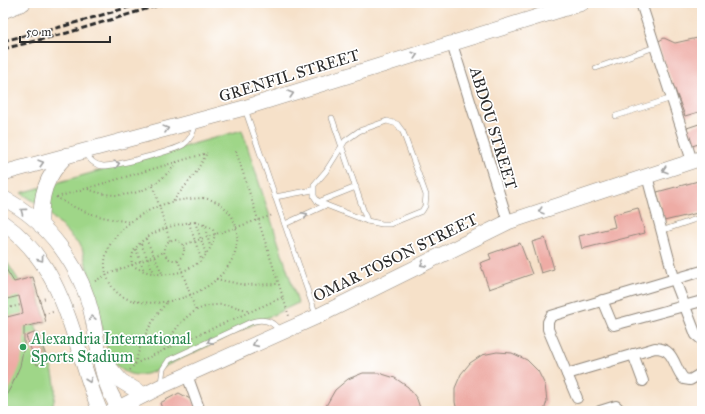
<svg xmlns="http://www.w3.org/2000/svg" width="705" height="414" font-family="'IM FELL Great Primer',serif">
	<rect width="100%" height="100%" fill="#fff"/>
	<filter id="ink" filterUnits="userSpaceOnUse"><feTurbulence type="fractalNoise" baseFrequency=".025" numOctaves="2"/><feDisplacementMap in="SourceGraphic" scale="8" xChannelSelector="R" yChannelSelector="G"/><feConvolveMatrix kernelMatrix="1 2 1 2 8 2 1 2 1" color-interpolation-filters="sRGB"/></filter>
	<filter id="wash" filterUnits="userSpaceOnUse"><feTurbulence type="fractalNoise" baseFrequency=".012" numOctaves="4" result="noise"/><feDisplacementMap in="SourceGraphic" scale="16" xChannelSelector="R" yChannelSelector="G"/><feGaussianBlur stdDeviation="0.9" result="paint"/><feColorMatrix in="noise" values="0 0 0 0 0 0 0 0 0 0 0 0 0 0 0 0 0 1.4 0 .05"/><feComposite in="paint" operator="in"/></filter>
	<g filter="url(#wash)">
		<rect width="100%" height="100%" fill="#f6e1c9"/>
		<g fill="#9fd688" stroke="#65805a">
			<path d="M242,130l56,173 -143,68c-20,8 -30,4 -45,-12l-28,-111 -39,-41 -22,-14z"/>
			<path d="M3,256l16,25 14,-4 13,45 -11,3c9,25 30,60 15,86h-47z"/>
		</g>
		<g id="blocks">
			<g fill="#eeaca5">
				<path d="M702,37v74l-17,5 -28,-74 7,-4 11,5z"/>
				<path d="M702,123v20l-10,3 -5,-18z"/>
				<path d="M702,180v27h-2l2,5 -38,9 -7,-29z"/>
				<path d="M638,208l7,25 -63,16 -3,-13 36,-9 -3,-12z"/>
				<path d="M545,238l9,31 -13,4 -9,-31z"/>
				<path d="M520,243l12,31 -43,15 -9,-26 11,-4 -2,-5z"/>
				<path d="M3,264l11,18 19,-5 13,45 -22,5v18l-4,21 -8,19 -9,16v-83l20,-5 -4,-17 -16,4z"/>
				<path d="M37,332l11,29 -11,4 -11,-29z"/>
				<path d="M497,352l15,1 15,7 11,11 7,14 2,16 -3,10h-87l-2,-9v-14l6,-14 9,-11 12,-8z"/>
				<path d="M363,373h16l16,5 13,9 9,12 4,12h-96l2,-7 8,-14 13,-11z"/>
				<path d="M179,393l13,7 5,11h-34l-3,-8z"/>
			</g>
		</g>
	</g>
	<g filter="url(#ink)">
		<use href="#blocks" fill-opacity="0" stroke="#90867a" stroke-width="1"/>
		<g fill="none" stroke-linecap="round" stroke-linejoin="round">
			<g stroke="#90867a" stroke-width="6">
				<g id="lane">
					<path d="M596,68l59,-21"/>
					<path d="M245,109l71,206"/>
					<path d="M616,116l56,-18"/>
					<path d="M332,118l35,103"/>
					<path d="M387,121l10,3 6,8 23,63 -1,11 -3,5 -32,13h-8l-15,-3 -49,-19 -4,-6v-11l12,-14 19,-30 14,-10z"/>
					<path d="M87,153c2,7 8,12 16,13 9,1 73,-16 80,-21 7,-5 11,-13 12,-21"/>
					<path d="M275,197l38,-7"/>
					<path d="M318,202l38,-15"/>
					<path d="M285,224l41,-19"/>
					<path d="M661,231l41,-14"/>
					<path d="M161,383l2,-14 6,-9 82,-38c12,-4 22,-2 29,10"/>
				</g>
			</g>
			<g stroke="#90867a" stroke-width="12">
				<g id="street">
					<path d="M641,3l51,158"/>
					<path d="M452,44l56,178"/>
					<path d="M647,176l27,102 22,57 6,5"/>
					<path d="M602,300l10,24 2,1 88,-24"/>
					<path d="M633,354l10,27"/>
					<path d="M567,374l88,-26c20,0 18,19 29,31l6,1 12,-7"/>
					<path d="M187,375l13,36"/>
					<path d="M577,398l-29,-69v-7l3,-6 151,-45"/>
					<path d="M600,411l16,-5 5,5"/>
				</g>
			</g>
			<g stroke="#90867a" stroke-width="16">
				<g id="secondary">
					<path d="M3,11l20,-8"/>
					<path d="M3,173l241,-65 338,-105"/>
					<path d="M3,198c45,23 78,68 89,117 7,32 8,66 27,93"/>
					<path d="M3,223c64,44 69,121 97,188"/>
					<path d="M41,226c-1,-31 4,-49 26,-71"/>
					<path d="M103,360l18,21 23,14"/>
					<path d="M113,411l49,-25 154,-69 192,-95 194,-64"/>
				</g>
			</g>
			<g stroke="#90867a" stroke-width="2" stroke-dasharray="1 3" stroke-linecap="butt">
				<path d="M236,151l53,165"/>
				<path d="M153,186l17,55"/>
				<path d="M88,189c35,14 67,3 89,-27"/>
				<path d="M56,197c26,16 45,21 75,25"/>
				<path d="M57,197l150,-44"/>
				<path d="M203,198c32,4 43,39 27,65 -17,29 -58,43 -89,39 -16,-2 -27,-8 -33,-23 -14,-34 23,-62 51,-73 14,-6 29,-7 44,-8z"/>
				<path d="M173,201l22,-27 12,-21"/>
				<path d="M195,222l17,6 3,6c-7,38 -53,51 -83,31 -5,-28 42,-42 63,-43z"/>
				<path d="M195,222l11,32"/>
				<path d="M189,223l12,36"/>
				<path d="M204,224l6,22"/>
				<path d="M146,239l17,36"/>
				<circle cx="174" cy="250" r="10"/>
				<path d="M141,244l14,31"/>
				<path d="M183,245l90,-30"/>
				<path d="M136,249l8,22"/>
				<path d="M178,260l18,51"/>
				<path d="M216,279l28,6 35,-1"/>
				<path d="M95,281l11,-6 58,-23"/>
				<path d="M40,300l6,-2"/>
				<path d="M3,309l18,-4"/>
				<path d="M44,314l9,-2"/>
				<path d="M164,350c18,-39 43,-55 85,-39"/>
				<path d="M135,364c6,-24 16,-43 32,-62"/>
				<path d="M130,370l5,-6 29,-14 119,-53"/>
			</g>
			<use href="#lane" stroke="#fff" stroke-width="5"/>
			<use href="#street" stroke="#fff" stroke-width="10"/>
			<use href="#secondary" stroke="#fff" stroke-width="15"/>
			<g stroke="#2b2b2b" stroke-width="3" stroke-dasharray="6 3" stroke-linecap="butt">
				<path d="M3,41l61,-15 79,-23"/>
				<path d="M3,49l64,-16 99,-30"/>
			</g>
		</g>
		<defs><path id="oneway-chevron" d="M-2-3.5L2.5 0L-2 3.5" fill="none" stroke-width="1.6" stroke-linecap="round" stroke-linejoin="round"/></defs>
		<g stroke="#a0a0a0">
			<use href="#oneway-chevron" transform="translate(415 55) rotate(-17)"/>
			<use href="#oneway-chevron" transform="translate(291 94) rotate(-17)"/>
			<use href="#oneway-chevron" transform="translate(166 129) rotate(-15)"/>
			<use href="#oneway-chevron" transform="translate(41 163) rotate(-16)"/>
			<use href="#oneway-chevron" transform="translate(117 164) rotate(-15)"/>
			<use href="#oneway-chevron" transform="translate(665 170) rotate(162)"/>
			<use href="#oneway-chevron" transform="translate(23 211) rotate(-144)"/>
			<use href="#oneway-chevron" transform="translate(541 211) rotate(162)"/>
			<use href="#oneway-chevron" transform="translate(305 215) rotate(-26)"/>
			<use href="#oneway-chevron" transform="translate(41 259) rotate(54)"/>
			<use href="#oneway-chevron" transform="translate(423 264) rotate(154)"/>
			<use href="#oneway-chevron" transform="translate(92 318) rotate(-102)"/>
			<use href="#oneway-chevron" transform="translate(210 341) rotate(155)"/>
			<use href="#oneway-chevron" transform="translate(255 344) rotate(156)"/>
			<use href="#oneway-chevron" transform="translate(89 380) rotate(71)"/>
		</g>
	</g>
	<circle fill="#2e9e5b" stroke="#fff" stroke-width="1.5" cx="23" cy="347" r="4"/>
	<g text-anchor="middle" stroke-width="3.5" stroke-linejoin="round" paint-order="stroke">
		<g font-size="16" fill="#2b2b2b" stroke="#fff">
			<text transform="translate(289 75) rotate(-17)" y="6">GRENFIL STREET</text>
			<text transform="translate(494 128) rotate(73)" y="6">ABDOU STREET</text>
			<text transform="translate(395 257) rotate(-26)" y="6">OMAR TOSON STREET</text>
		</g>
		<g font-size="16" fill="#27864d" stroke="#fff" text-anchor="start">
			<text x="31" y="344">Alexandria International<tspan x="31" dy="18">Sports Stadium</tspan></text>
		</g>
	</g>
	<rect width="705" height="414" fill="none" stroke="#fff" stroke-width="16"/>
	<path d="M20 36v6h90v-6" fill="none" stroke="#2b2b2b" stroke-width="2"/>
	<text x="26" y="36" font-size="12" fill="#2b2b2b" stroke="#ffffff" stroke-width="3" paint-order="stroke">50 m</text>
</svg>
